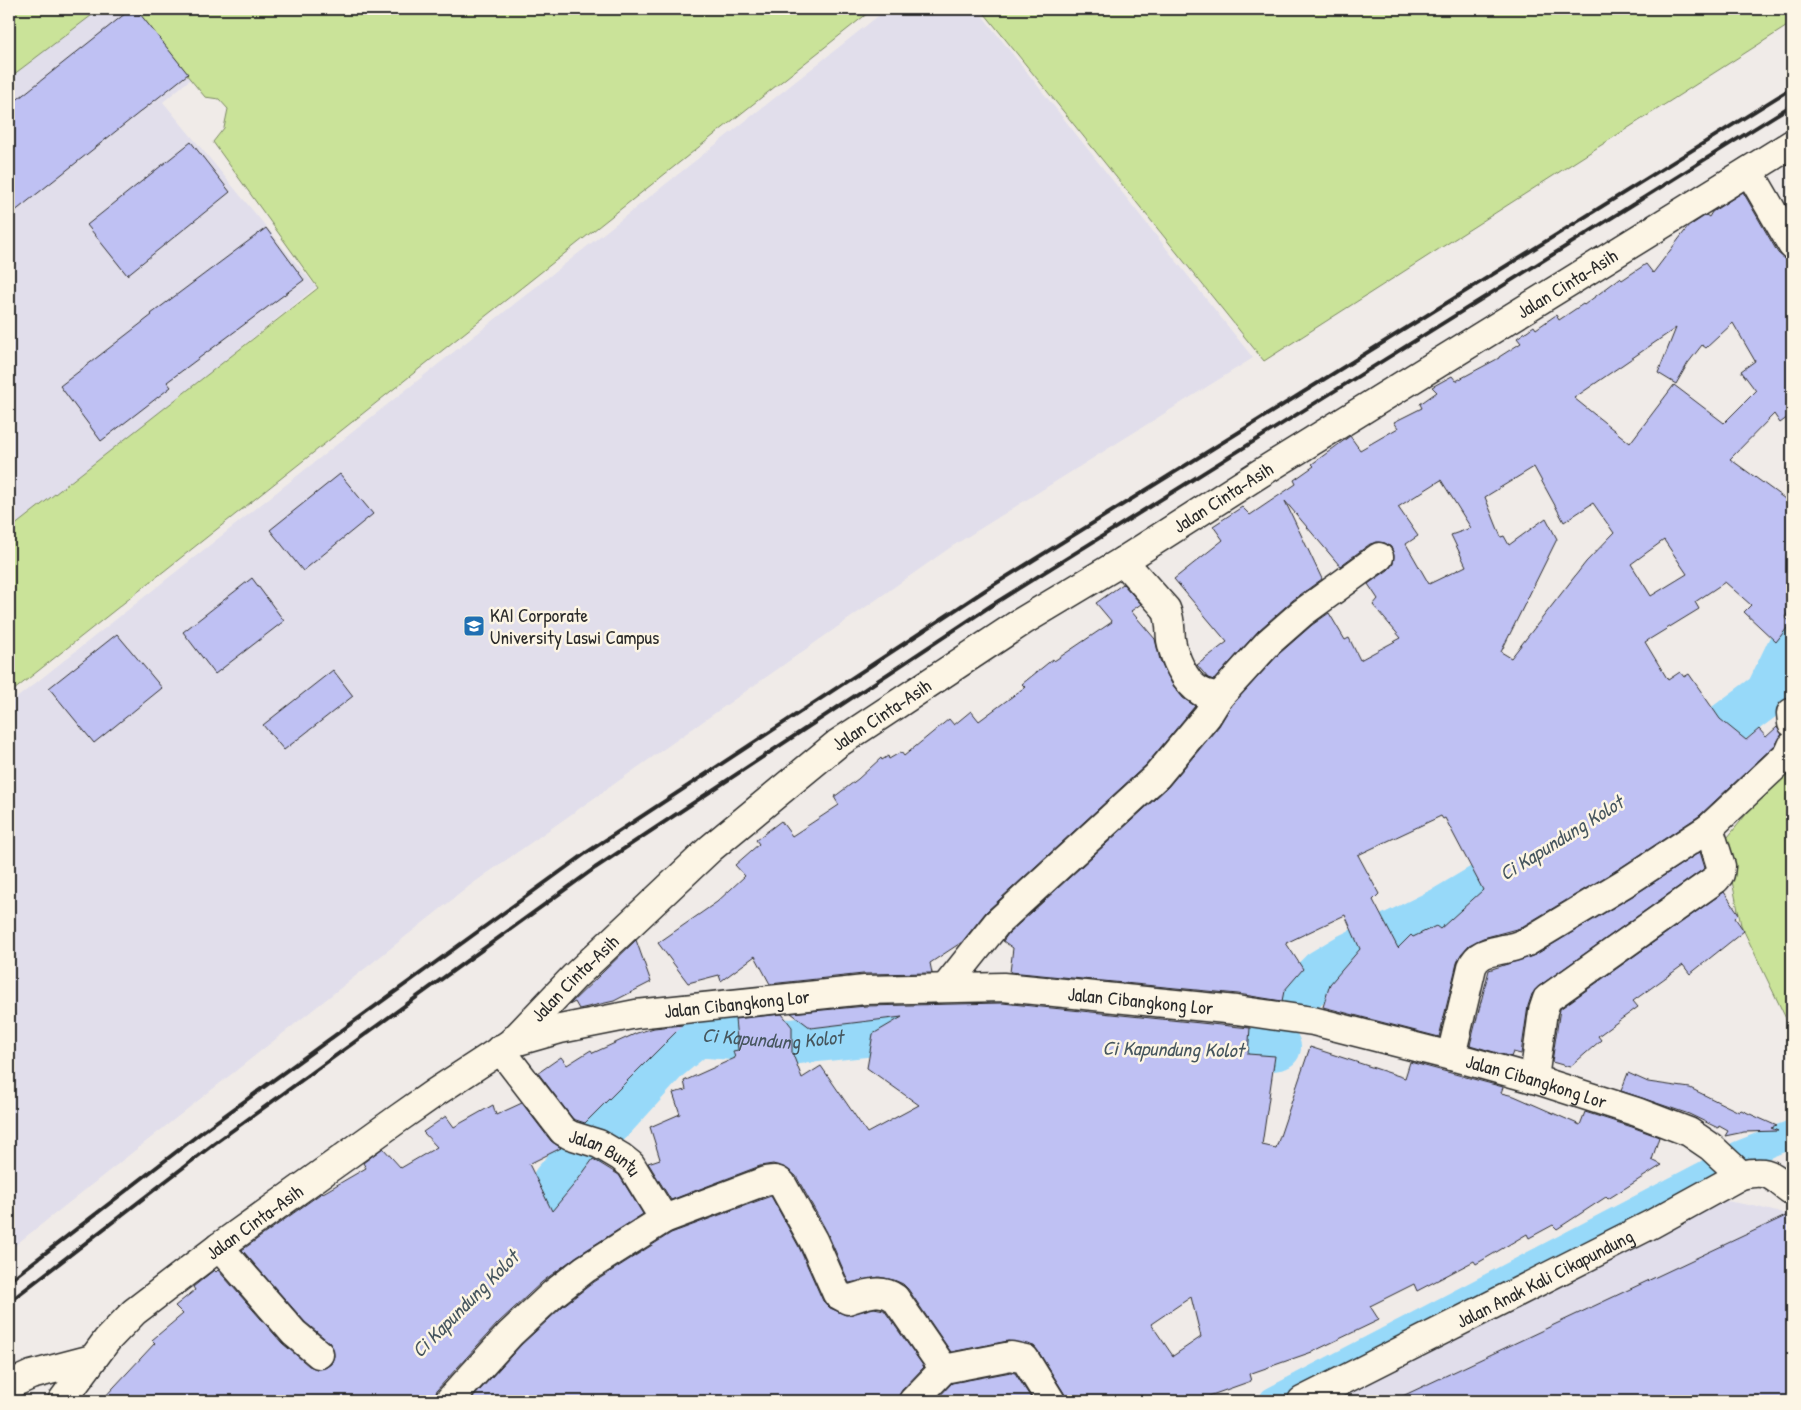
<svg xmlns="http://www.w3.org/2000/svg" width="1801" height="1410" font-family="'Patrick Hand',sans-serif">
	<rect width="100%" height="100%" fill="#f0ebe8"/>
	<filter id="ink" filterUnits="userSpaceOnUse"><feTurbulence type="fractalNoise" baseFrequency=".02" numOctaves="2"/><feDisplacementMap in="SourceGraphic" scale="10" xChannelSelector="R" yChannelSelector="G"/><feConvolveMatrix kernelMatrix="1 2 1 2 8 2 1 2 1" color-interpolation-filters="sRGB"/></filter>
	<g filter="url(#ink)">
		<g fill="#e1deeb">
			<path d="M90,9h43l60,68 -30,25 153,185 -307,248v-463z"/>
			<path d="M887,9h90l276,349 -302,189 -479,337 -463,366v-546z"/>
			<path d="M1721,1200l33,6 38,10v185h-471z"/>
		</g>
		<g fill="#cae399" stroke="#7a8762">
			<path d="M9,9h91l-91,69z"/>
			<path d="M132,9h741l-864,685v-164l309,-242 -105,-146 11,-14 4,-19 -9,-10 -14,-2z"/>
			<path d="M981,9h811v14l-528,338z"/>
			<path d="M1792,757v274l-51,-106 -17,-83z"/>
		</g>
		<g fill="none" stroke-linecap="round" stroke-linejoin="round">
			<path stroke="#97d9f9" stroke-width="28" d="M1273,1401l430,-225 36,-21 53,-21"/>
			<g stroke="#97d9f9" stroke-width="46">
				<path d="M1675,763l93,-69 24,-50"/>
				<path d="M1298,996l24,-24 25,-15 99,-49 89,-53"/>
				<path d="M1186,1048l61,4 31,-5"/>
				<path id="s1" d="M515,1255l9,-9 31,-64 112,-123 30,-25 93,8 133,-14 15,3"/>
			</g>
		</g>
		<g fill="#bfc1f3" stroke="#2b2b2b" fill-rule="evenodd">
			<path d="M131,9h5l52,65 -179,142v-110z"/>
			<path d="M191,142l39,50 -103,83 -40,-50z"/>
			<path d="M1743,192l35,61 6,5 8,5v151l-12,9 -6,-9 -44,45 62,45v103l-7,10 6,6 -15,19 -32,-30 7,-7 -26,-23 -30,20 4,7 -54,33 23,38 12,-8 4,5 5,-3 31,45 26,21 13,-11 7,8 11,-10 5,7 -6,10 -77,72 -79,52 -100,60 -37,10 -14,7 -8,9 -4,9 -18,74 -116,-30 7,-23 30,-35 -15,-34 -59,28 17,26 -19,22 -2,10 -44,-7 -228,-22 3,-24 -10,-7 5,-7 160,-147 51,-61 12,-20 49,-53 32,-28 17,-12 16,27 4,-2 11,22 41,-22 -28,-33 5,-6 -10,-15 20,-14 5,-6 1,-9 -3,-8 -6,-4 -8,-1 -7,2 -30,22 -55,-65 37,78 -29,21 -34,30 -45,50 -6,-2 -11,-13 30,-23 -53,-63 49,-39 -10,-14 29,-19 8,8 46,-31 -2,-4 20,-14 -2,-2 38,-28 10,14 38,-22 -4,-6 28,-14 -2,-4 17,-12 -5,-5 20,-11 4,5 43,-23v-1l22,-14 -4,-5 17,-12 2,3 20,-14 3,5 24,-16 1,1 36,-27 2,2 24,-16 7,9 35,-46 18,-12 3,2 3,-5zM1733,323l22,38 -14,10 15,20 -32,32 -50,-38 -44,58 -56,-45 102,-70 -18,45 18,11 12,-21 14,-18 4,3zM1534,467l30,55 29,-19 21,30 -28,29 -75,96 -10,-6 56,-113 -11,-21 -37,27 -5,-9 -3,1 -16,-40zM1441,480l30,48 -20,7 15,31 -37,18 -23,-40 12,-8 -20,-29zM1664,540l23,34 -36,22 -20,-32zM1441,816l2,3 2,-1 38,72 -43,39 -4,-3 -23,11 -2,-2 -13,13 -25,-48 6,-6 -21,-39z"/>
			<path d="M266,228l38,52 -137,102 4,5 -70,54 -41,-55 92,-71 -1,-1z"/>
			<path d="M340,474l33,40 -70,57 -33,-41z"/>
			<path d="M252,578l32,43 -69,53 -32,-42z"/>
			<path d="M1123,584l18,20 -10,7 24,28 5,21 12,24 11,14 12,8 -49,59 -160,147 -24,30 -32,21 2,10 -69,1 -93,10 -15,-28 -34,25 -2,-6 -31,8 -30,-40 59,-41 28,-26 -10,-11 24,-21 -3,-4 25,-19 11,15 47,-31 -5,-8 24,-18 23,-21 1,2 6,-4 1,3 12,-7 3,4 45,-37 5,6 17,-14 8,10 46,-34 -3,-3 31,-25 1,2 58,-39 -16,-19z"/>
			<path d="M117,634l45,54 -68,55 -45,-55z"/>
			<path d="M333,670l20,26 -69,54 -21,-25z"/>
			<path d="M1700,852l5,16 -167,119 -6,7 -4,12 -7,48 -8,-2 -2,5 -41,-12 19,-75 46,-15 101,-61z"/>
			<path d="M1724,892l15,22 -4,4 9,13 -54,43 -7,-9 -50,36 5,6 -40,29 3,4 -31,27 -18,-5 8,-53z"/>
			<path d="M636,940l15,42 -37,19 -35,8 -4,-7 -6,3z"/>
			<path d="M1002,1003l248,25 -2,26 27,2 -13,89 14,3 34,-101 95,31 5,-16 93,25 -2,6 13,3 66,29 5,-13 47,15 27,10 -7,23 10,5 -54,34 -2,-2 -49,32 -4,-4 -24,13 -2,-4 -51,30 -2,-3 -57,30 -3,-7 -44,22 9,14 -67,32 -63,22 2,7 -56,20h-128l-3,-8 -26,-42 -4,-5 -26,-5 -57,11 -43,-63 -5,-5 -9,-4 -15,-3 -30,6 -22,-51 -31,-56 -10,-8 -13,-4 -13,2 -89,34 -23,-37 12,-4 -10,-32 30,-13 -7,-21 13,-3 -2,-9 51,-23 -2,-7 5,-1 -3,-31 47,-5 10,13v25l10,26 19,-12 46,67 52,-28 -52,-37 6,-34 29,-17 -91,11 -20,-15 75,-7zM1191,1297l10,40 -28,19 -22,-32z"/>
			<path d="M683,1025l-98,98 -12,-4 -35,-46 23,-16 6,8 24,-15 2,3 44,-20 17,-5z"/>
			<path d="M1628,1073l20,9 42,6 49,24 2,-2 36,16 -6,2 7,3 -34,1 -19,4 3,-5 -9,-5 -1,2 -29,-14 -68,-23z"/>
			<path d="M522,1103l29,38 10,7 -32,16 23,47 25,-30 16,-22 26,16 24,39 -66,42 -35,26 -44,41 -61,67 -3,11h-333l54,-58 -3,-3 31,-26 -8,-8 20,-16 -2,-3 21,-17 2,2 2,-2 64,73 27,23 8,3 8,-1 6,-4 3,-8 -1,-8 -4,-6 -24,-20 -63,-72 81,-58v1l43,-25 -3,-5 20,-15 18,20 36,-21 -14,-15 23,-16 8,11 39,-22 3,10z"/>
			<path d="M771,1196l28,51 24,54 7,7 16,7 28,-7 10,2 40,57 -22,23 -4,7v4h-428l51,-56 42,-39 31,-24 77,-49z"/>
			<path d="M1792,1213v188h-400z"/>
			<path d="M1011,1372l4,1 18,28h-98l17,-18z"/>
		</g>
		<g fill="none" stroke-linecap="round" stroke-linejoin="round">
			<g stroke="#2b2b2b" stroke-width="31">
				<g id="minor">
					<path d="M1749,171l43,74"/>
					<path d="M1123,561l43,48c5,11 4,20 5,31 3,17 14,43 29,51 6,4 13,4 19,6"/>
					<path d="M1791,713l1,10"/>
					<path d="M946,987l51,-64 160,-147 50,-60 12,-19 50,-55 33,-29 77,-56"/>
					<path id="s2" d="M511,1043l49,-14 76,-15 229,-24 138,-3 233,23 77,11 138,35 83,23 103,33 52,20 22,15 30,28"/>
					<path id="s3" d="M500,1049l63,82 7,4 29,9 22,13 10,8 33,54"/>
					<path d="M1451,1056l21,-89c6,-16 22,-15 36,-19 7,-1 13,-4 19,-6l101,-61 81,-53 80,-75 3,-7"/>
					<path d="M1534,1079l9,-68 4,-12 169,-120 4,-5 1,-8 -12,-38"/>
					<path d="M219,1247l75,86 25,21"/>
					<path d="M9,1385l22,-10 61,-16"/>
					<path id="s4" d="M62,1401l45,-61 27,-28 85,-65 180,-129 37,-26 75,-49 63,-66 137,-129 126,-104 186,-123 100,-60 136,-87 533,-330"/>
					<path d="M449,1401l61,-67 43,-40 32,-25 79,-50 101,-38c7,-1 11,-3 17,3l31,56 24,54 11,6c16,-5 32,-13 47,-2l49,71"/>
					<path d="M913,1401l31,-32 67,-13 14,3 26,42"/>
					<path id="s5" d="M1302,1401l350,-177 89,-49c29,-6 29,0 51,16"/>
				</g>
			</g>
			<use href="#minor" stroke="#fcf5e5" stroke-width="28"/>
			<g stroke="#2b2b2b" stroke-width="4">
				<path d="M9,1281l193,-149 384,-279 401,-264 805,-501"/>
				<path d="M9,1302l206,-159 380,-275 397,-263 800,-500"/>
			</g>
		</g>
	</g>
	<defs>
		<g id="university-square" transform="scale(1.125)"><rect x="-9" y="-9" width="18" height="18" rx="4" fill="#1f6fb2" stroke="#fcf5e5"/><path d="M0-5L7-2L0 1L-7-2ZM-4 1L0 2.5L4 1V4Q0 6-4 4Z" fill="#fff"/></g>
	</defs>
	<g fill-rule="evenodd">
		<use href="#university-square" x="474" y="626"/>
	</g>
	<g text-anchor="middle" stroke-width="5" stroke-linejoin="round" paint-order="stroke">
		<g font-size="19" fill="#2b2b2b" stroke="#fcf5e5">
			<text dy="7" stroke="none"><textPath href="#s4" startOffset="1884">Jalan Cinta-Asih</textPath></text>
			<text dy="7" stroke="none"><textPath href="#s4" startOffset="1479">Jalan Cinta-Asih</textPath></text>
			<text dy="7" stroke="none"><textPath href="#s4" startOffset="1074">Jalan Cinta-Asih</textPath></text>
			<text dy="7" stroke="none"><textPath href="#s4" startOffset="669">Jalan Cinta-Asih</textPath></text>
			<text dy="7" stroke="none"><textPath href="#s2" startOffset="635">Jalan Cibangkong Lor</textPath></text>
			<text dy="7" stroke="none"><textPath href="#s2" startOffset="230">Jalan Cibangkong Lor</textPath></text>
			<text dy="7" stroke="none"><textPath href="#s2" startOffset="1040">Jalan Cibangkong Lor</textPath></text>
			<text dy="7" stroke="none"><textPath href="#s3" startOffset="151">Jalan Buntu</textPath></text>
			<text dy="7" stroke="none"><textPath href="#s4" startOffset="265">Jalan Cinta-Asih</textPath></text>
			<text dy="7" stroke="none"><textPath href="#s5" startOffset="272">Jalan Anak Kali Cikapundung</textPath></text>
		</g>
		<g font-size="19" fill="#2b2b2b" stroke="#fcf5e5" text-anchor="start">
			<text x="490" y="622">KAI Corporate<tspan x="490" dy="22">University Laswi Campus</tspan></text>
		</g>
		<g font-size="20" font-style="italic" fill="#46565e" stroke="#fcf5e5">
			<text transform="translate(1561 838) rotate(-32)" y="7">Ci Kapundung Kolot</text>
			<text dy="7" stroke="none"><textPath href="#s1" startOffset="365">Ci Kapundung Kolot</textPath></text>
			<text transform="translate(1173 1049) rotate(1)" y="7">Ci Kapundung Kolot</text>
			<text transform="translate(465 1304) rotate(-45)" y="7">Ci Kapundung Kolot</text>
		</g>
	</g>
	<rect width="1801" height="1410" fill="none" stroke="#fcf5e5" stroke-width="30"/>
	<rect x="15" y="15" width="1771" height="1380" fill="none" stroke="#2b2b2b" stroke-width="2" filter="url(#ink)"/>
</svg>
